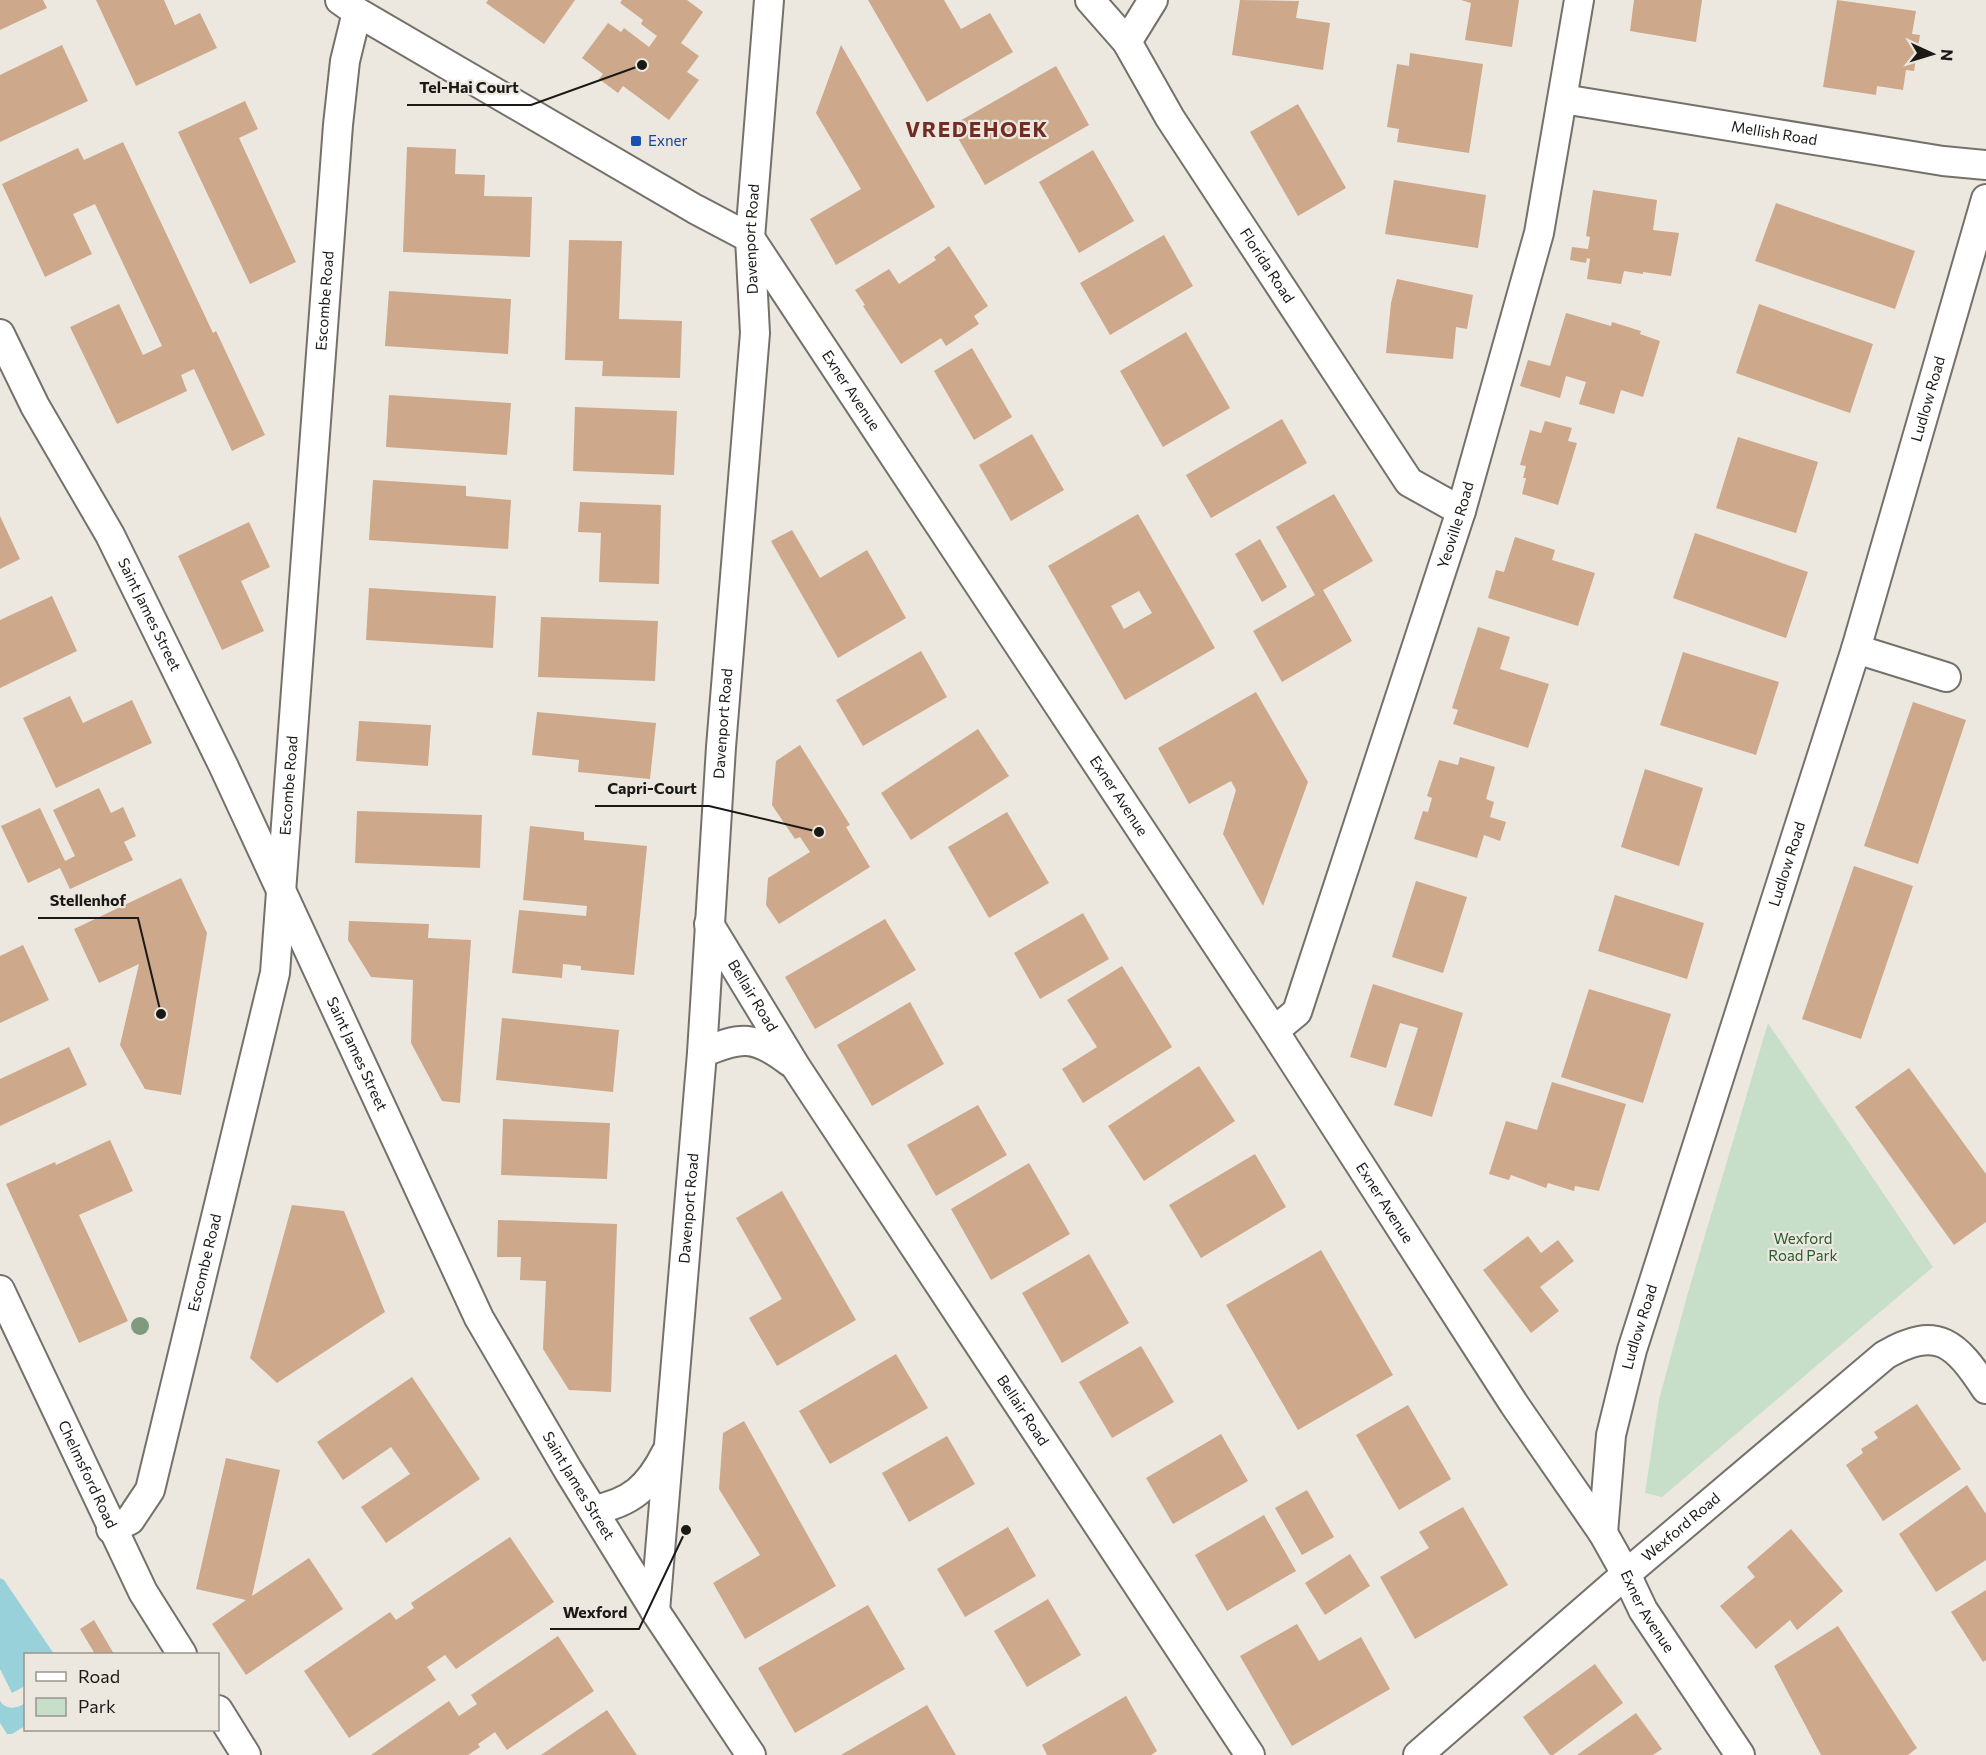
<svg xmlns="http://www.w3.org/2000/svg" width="1986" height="1755" font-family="Commissioner,sans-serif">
	<rect width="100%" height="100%" fill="#ece8df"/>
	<path fill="#c7dec9" d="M1768,1023l165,244 -271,230 -17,-4 14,-93 28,-104z"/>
	<g fill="#99d1db">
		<path d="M0,1578l4,2 50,74h-28l-1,32 -13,7 -12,-24z"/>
		<path d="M0,1701c6,9 17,8 25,2v23l-13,8h-5l-7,-11z"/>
	</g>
	<g fill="#cda88b" fill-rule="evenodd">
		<path d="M0,0h43l4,8 -47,22z"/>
		<path d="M96,0h68l11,25 25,-12 17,35 -81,38z"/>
		<path d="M488,0h87l-31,44 -58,-41z"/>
		<path d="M622,0h65l16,12 -22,31 18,13 -12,16 12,8 -30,40 -46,-34 -5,7 -19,-14 4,-5 -21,-16 26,-35 13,9 3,-4 25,19 8,-11 -16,-12 2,-4 -23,-17z"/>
		<path d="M868,0h76l17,29 29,-16 23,39 -86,50z"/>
		<path d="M1240,0l59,1 -3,17 34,5 -7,47 -91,-15z"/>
		<path d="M1461,0h58l-7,47 -47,-7 6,-37z"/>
		<path d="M1634,0h68l-6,42 -66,-11z"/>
		<path d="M1837,0l79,11 -4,23 8,1 -6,36 -8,-1 -3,20 -26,-4 -1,9 -53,-8z"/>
		<path d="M62,45l26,56 -88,41v-67z"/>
		<path d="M841,45l94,162 -99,58 -26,-46 51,-30 -45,-76z"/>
		<path d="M1410,53l73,11 -14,89 -72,-11 2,-13 -12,-2 10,-63 12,2z"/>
		<path d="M1056,66l33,59 -104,60 -34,-59z"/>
		<path d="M245,101l13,28 -19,9 57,124 -46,22 -72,-152z"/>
		<path d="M1298,104l48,84 -48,28 -48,-84z"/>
		<path d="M123,142l90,191 3,-2 49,104 -33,16 -38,-82 -13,6 6,16 -70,33 -47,-97 49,-23 24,51 19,-9 -67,-142 -22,10 19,40 -47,23 -43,-93 76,-36 6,12z"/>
		<path d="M407,147l49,2 -1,25 30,1 -1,21 48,1 -2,60 -127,-5z"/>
		<path d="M1093,150l41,71 -55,32 -40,-71z"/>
		<path d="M1394,180l92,15 -8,53 -93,-14z"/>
		<path d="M1593,190l64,10 -4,30 26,3 -8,43 -28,-4v2l-19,-3 -3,13 -34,-5 3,-20 -3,-1 -1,5 -16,-3 2,-13 16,2 2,-12 -4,-1z"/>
		<path d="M1776,203l139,48 -20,58 -140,-48z"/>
		<path d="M1164,235l29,51 -83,49 -30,-52z"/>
		<path d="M569,240l53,1 -3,78 63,2 -2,57 -78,-2 1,-15 -38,-1z"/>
		<path d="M949,246l39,60 -14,10 5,8 -33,22 -5,-8 -40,26 -38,-58 2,-1 -10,-15 34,-21 10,15 37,-24 -2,-3z"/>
		<path d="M1397,279l76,16 -6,34 -11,-2 -3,32 -67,-6 5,-50z"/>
		<path d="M389,291l122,8 -3,55 -123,-8z"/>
		<path d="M1759,304l114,40 -23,69 -114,-40z"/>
		<path d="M1566,313l45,13 1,-4 29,9 -1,3 20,7 -17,56 -22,-7 -7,24 -35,-10 7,-22 -20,-6 -6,22 -40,-12 8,-26 22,6z"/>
		<path d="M1186,332l44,76 -67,39 -43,-76z"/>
		<path d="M972,348l40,69 -38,23 -40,-69z"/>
		<path d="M389,395l122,8 -4,52 -121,-8z"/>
		<path d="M575,407l102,4 -3,64 -101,-4z"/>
		<path d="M1282,419l25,44 -96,55 -25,-43z"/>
		<path d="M1545,421l27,7 -4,13 9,2 -19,62 -36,-11 4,-16h-3l3,-12 -6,-1 10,-35 11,3z"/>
		<path d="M1032,434l32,56 -53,31 -32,-56z"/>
		<path d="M1738,437l80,25 -22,71 -80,-25z"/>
		<path d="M373,480l93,6v10l45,4 -3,49 -139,-9z"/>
		<path d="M1334,494l39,67 -50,29 29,51 -70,41 -29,-51 62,-36 -39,-68z"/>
		<path d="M580,502l81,3 -2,79 -60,-2 2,-49 -23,-1z"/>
		<path d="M1138,514l77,134 -90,52 -77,-134zM1139,591l13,22 -28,16 -13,-23z"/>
		<path d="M0,516l20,43 -20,10z"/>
		<path d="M249,522l21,45 -29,14 23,50 -42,19 -44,-94z"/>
		<path d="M792,530l28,48 47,-28 39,68 -68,40 -67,-117z"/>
		<path d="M1695,533l113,39 -22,66 -113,-40z"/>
		<path d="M1515,537l40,13 -3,10 43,13 -17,53 -90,-28 8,-28 8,2z"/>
		<path d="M1260,539l27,48 -25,15 -27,-48z"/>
		<path d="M369,588l127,8 -3,52 -127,-8z"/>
		<path d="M52,596l25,55 -77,37v-68z"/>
		<path d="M541,617l117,4 -3,60 -117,-4z"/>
		<path d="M1478,627l32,10 -10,32 49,15 -21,64 -75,-24 5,-14 -6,-2z"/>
		<path d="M921,651l26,46 -84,49 -27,-46z"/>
		<path d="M1683,652l96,30 -23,73 -96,-30z"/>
		<path d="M1256,692l52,90 -45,124 -40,-72 13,-44 -5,-9 -42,23 -31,-56z"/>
		<path d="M70,696l13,27 49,-23 20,43 -96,45 -33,-70z"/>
		<path d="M1913,702l53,18 -48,144 -54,-18z"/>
		<path d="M537,712l119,11 -6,56 -72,-7 1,-12 -47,-5z"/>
		<path d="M359,721l72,4 -3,41 -72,-5z"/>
		<path d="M978,729l31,47 -98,64 -30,-47z"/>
		<path d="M800,745l50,80 -4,2 24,40 -91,57 -13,-19 2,-27 42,-26 -10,-15 -5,2 -23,-34 4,-44z"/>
		<path d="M1460,757l35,10 -9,32 8,3 -4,15 16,5 -6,19 -16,-6 -7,23 -63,-19 9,-28 5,1 4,-14 -5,-2 12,-36 19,5z"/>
		<path d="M1645,769l58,19 -24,78 -58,-19z"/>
		<path d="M99,788l12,25 12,-6 13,29 -12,6 9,18 -63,29 -10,-21 -32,15 -27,-57 39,-18 25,53 10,-5 -22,-46z"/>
		<path d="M357,811l125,4 -2,53 -125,-5z"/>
		<path d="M1007,812l42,71 -60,35 -41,-71z"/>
		<path d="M530,826l54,6v8l63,6 -13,129 -53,-5v-4l-18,-2 -1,14 -50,-5 7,-63 67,6 1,-10 -64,-6z"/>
		<path d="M1854,866l59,20 -52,153 -59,-20z"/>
		<path d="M181,878l26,55 -26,162 -36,-6 -25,-44 19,-81 -40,19 -25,-54z"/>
		<path d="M1416,881l51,16 -24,76 -51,-16z"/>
		<path d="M1615,895l89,28 -17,56 -89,-28z"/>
		<path d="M1083,913l26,46 -69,40 -26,-46z"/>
		<path d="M885,919l31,51 -101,59 -30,-52z"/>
		<path d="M349,921l80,3 -1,14 43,2 -11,163 -18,-2 -31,-58 2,-63 -42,-3 -23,-37z"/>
		<path d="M23,945l26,55 -49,23v-67z"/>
		<path d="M1122,966l50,81 -89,56 -21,-34 35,-22 -30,-47z"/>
		<path d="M1373,984l90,29 -31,104 -38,-12 24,-77 -18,-5 -14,45 -36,-11z"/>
		<path d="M1589,989l82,25 -28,89 -82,-26z"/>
		<path d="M910,1002l34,62 -72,42 -35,-61z"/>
		<path d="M502,1018l117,12 -6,62 -117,-12z"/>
		<path d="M69,1047l18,38 -87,41v-47z"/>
		<path d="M1199,1066l36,55 -91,60 -36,-55z"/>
		<path d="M1909,1068l77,106v48l-32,23 -99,-138z"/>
		<path d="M1552,1082l74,22 -27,87 -24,-5 -1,5 -26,-8 -2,5 -35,-13 -2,5 -20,-6 17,-53 31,9z"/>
		<path d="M978,1105l29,50 -71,41 -29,-51z"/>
		<path d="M503,1119l107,4 -3,56 -106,-4z"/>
		<path d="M110,1140l23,51 -54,24 49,106 -49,22 -73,-159 49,-22 1,3z"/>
		<path d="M1255,1154l31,53 -85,51 -32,-53z"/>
		<path d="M1029,1163l41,71 -79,46 -40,-71z"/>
		<path d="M782,1191l74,129 -79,46 -28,-48 33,-19 -46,-81z"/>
		<path d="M292,1205l52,6 41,101 -108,71 -27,-25z"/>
		<path d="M498,1220l119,4 -6,168 -42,-2 -26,-41 3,-68 -26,-1 1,-23h-24z"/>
		<path d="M1528,1236l13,17 17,-13 16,21 -34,26 19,24 -28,22 -48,-63z"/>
		<path d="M1321,1250l72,125 -95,55 -72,-125z"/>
		<path d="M1089,1254l40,69 -67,40 -40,-70z"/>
		<path d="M1141,1346l33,56 -62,36 -33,-56z"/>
		<path d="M896,1354l32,54 -98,56 -31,-53z"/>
		<path d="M412,1377l68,102 -94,64 -25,-36 49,-33 -19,-27 -48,33 -26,-38z"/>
		<path d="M1917,1404l44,65 -78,52 -37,-56 17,-12 -2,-4 17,-11 -4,-6z"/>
		<path d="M1408,1405l43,74 -52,31 -43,-75z"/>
		<path d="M744,1421l92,165 -91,53 -32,-56 47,-28 -41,-66 4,-56z"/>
		<path d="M1221,1434l27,47 -75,43 -27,-46z"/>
		<path d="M947,1436l28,48 -66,38 -27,-49z"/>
		<path d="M226,1458l54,12 -28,126 57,-38 34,51 -97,66 -34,-51 34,-24 -50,-11z"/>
		<path d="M1967,1485l19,29v46l-50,32 -37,-58z"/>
		<path d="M1307,1490l27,47 -32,18 -27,-47z"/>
		<path d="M1463,1507l45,78 -93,54 -35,-62 49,-29 -10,-16z"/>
		<path d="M1264,1515l32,56 -69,40 -32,-56z"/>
		<path d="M1008,1527l28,49 -71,41 -28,-48z"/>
		<path d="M1791,1529l52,62 -46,39 -7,-10 -34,29 -36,-43 35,-29 -8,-10z"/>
		<path d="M510,1537l44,65 -98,67 -11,-14 -18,12 9,13 -87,58 -45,-67 86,-59 6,8 18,-12 -3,-5z"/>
		<path d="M1350,1554l20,32 -45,29 -20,-32z"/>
		<path d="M1986,1590v70l-3,2 -32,-50z"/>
		<path d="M1048,1599l33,56 -54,32 -33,-56z"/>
		<path d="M868,1605l37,64 -110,64 -37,-65z"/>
		<path d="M94,1620l20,34h-19l-15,-25z"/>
		<path d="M1297,1624l22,37 42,-24 29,52 -98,57 -52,-90z"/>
		<path d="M1838,1626l79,122 -9,7h-87l-47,-89z"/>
		<path d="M558,1636l36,55 -87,59 -12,-18 -17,12 2,3 -12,8h-97l78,-54 10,15 18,-12 -6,-9z"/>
		<path d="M1595,1664l28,39 -70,52h-3l-27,-38z"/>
		<path d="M1126,1696l31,55 -6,4h-104l-5,-10z"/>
		<path d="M927,1705l29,50h-115z"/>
		<path d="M607,1710l30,45h-96z"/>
		<path d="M1636,1713l26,36 -9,6h-76z"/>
	</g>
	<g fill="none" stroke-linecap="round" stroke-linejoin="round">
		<g stroke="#75716a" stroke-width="32">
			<g id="street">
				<path id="s1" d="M340,0l17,12 338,197 55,29 524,793 240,373 89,129 23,41 17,36 97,145"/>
				<path id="s2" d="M1090,0l37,42 43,76 239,364 52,29"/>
				<path d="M1127,42l26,-42"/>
				<path id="s3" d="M1563,99l380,62 43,4"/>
				<path id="s4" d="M0,334l35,72 75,129 114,232 255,551 89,152 87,141 96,144"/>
				<path d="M1856,649l90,28"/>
				<path id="s5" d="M709,924l87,143 454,688"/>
				<path id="s6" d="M1274,1031l23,-19 164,-501 78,-278 40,-233"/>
				<path d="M702,1053c39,-17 53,-18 88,9"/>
				<path id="s7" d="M0,1290l143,302 39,62"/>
				<path d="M593,1510c38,-7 56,-23 73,-57"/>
				<path id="s8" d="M111,1529l19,-9 20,-30 125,-517 63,-848 7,-64 12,-49"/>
				<path id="s9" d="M1603,1533l8,-98 21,-85 224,-701 130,-450"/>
				<path id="s10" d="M655,1611l47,-558 19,-306 34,-414 -5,-95 19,-238"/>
				<path d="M218,1710l28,45"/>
				<path id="s11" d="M1418,1755l208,-181 259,-219c53,-31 71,-11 101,34"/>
			</g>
		</g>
		<use href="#street" stroke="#fff" stroke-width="28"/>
	</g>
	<circle fill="#809a7e" cx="140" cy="1326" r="9"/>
	<rect fill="#1a4fb4" stroke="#ece8df" stroke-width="2" x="630" y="135" width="12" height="12" rx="3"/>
	<g text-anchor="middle" stroke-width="4.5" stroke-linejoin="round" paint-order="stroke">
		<g font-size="15" fill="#1a1916" stroke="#ece8df">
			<text dy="5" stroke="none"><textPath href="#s3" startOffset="214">Mellish Road</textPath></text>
			<text dy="5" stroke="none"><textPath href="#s10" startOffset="1376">Davenport Road</textPath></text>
			<text dy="5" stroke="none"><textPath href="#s2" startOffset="320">Florida Road</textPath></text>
			<text dy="5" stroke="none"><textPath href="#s8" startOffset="1263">Escombe Road</textPath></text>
			<text dy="5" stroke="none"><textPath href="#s1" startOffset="657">Exner Avenue</textPath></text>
			<text dy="5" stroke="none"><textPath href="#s9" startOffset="1182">Ludlow Road</textPath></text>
			<text dy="5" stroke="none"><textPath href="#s6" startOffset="542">Yeoville Road</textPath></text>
			<text dy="5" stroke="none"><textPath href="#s4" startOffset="318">Saint James Street</textPath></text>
			<text dy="5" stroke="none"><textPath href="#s10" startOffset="890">Davenport Road</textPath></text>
			<text dy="5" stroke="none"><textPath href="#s8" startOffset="777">Escombe Road</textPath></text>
			<text dy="5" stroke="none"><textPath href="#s1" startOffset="1143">Exner Avenue</textPath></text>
			<text dy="5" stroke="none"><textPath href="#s9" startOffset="696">Ludlow Road</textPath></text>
			<text dy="5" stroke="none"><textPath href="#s5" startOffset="84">Bellair Road</textPath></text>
			<text dy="5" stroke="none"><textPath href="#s4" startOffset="804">Saint James Street</textPath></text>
			<text dy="5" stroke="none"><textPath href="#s1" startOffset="1629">Exner Avenue</textPath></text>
			<text dy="5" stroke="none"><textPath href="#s10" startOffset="404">Davenport Road</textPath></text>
			<text dy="5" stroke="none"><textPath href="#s8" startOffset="291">Escombe Road</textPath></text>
			<text dy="5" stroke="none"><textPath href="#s9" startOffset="210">Ludlow Road</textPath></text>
			<text dy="5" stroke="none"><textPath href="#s5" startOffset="579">Bellair Road</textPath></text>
			<text dy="5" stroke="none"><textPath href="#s7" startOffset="204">Chelmsford Road</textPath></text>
			<text dy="5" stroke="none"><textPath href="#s4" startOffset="1290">Saint James Street</textPath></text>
			<text dy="5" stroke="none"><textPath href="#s11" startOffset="348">Wexford Road</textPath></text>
			<text dy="5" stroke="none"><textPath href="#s1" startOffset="2115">Exner Avenue</textPath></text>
		</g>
		<g font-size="15" fill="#164399" stroke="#ece8df" text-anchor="start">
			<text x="648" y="146">Exner</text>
		</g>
		<g font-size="15" fill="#275b2f" stroke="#ece8df">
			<text x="1803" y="1244">Wexford<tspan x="1803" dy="17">Road Park</tspan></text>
		</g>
		<g font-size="21" font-weight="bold" letter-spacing="1.5" fill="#712c23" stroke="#ece8df">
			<text x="977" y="137">VREDEHOEK</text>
		</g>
	</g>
	<path fill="none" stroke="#1a1916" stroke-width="2" d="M642 65L531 105H407M819 832L709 806H595M161 1014L138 918H38M686 1530L639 1629H550"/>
	<g fill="#1a1916" stroke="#ece8df" stroke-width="2">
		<circle cx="642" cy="65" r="6"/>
		<circle cx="819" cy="832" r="6"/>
		<circle cx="161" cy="1014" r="6"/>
		<circle cx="686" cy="1530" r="6"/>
	</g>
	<g font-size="16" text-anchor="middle" font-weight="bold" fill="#1a1916" stroke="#ece8df" stroke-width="4.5" stroke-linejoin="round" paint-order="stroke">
		<text x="469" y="93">Tel-Hai Court</text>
		<text x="652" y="794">Capri-Court</text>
		<text x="88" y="906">Stellenhof</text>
		<text x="595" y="1618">Wexford</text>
	</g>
	<rect x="24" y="1653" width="195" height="78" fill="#ece8df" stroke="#98958f" stroke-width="1.5"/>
	<rect x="36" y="1672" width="30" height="9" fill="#ffffff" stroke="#98958f" stroke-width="1.5"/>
	<text x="78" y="1683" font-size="18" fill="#1a1916">Road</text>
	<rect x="36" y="1698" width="30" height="18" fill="#c7dec9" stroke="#98958f" stroke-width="1.5"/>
	<text x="78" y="1713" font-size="18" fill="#1a1916">Park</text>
	<g transform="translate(1932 54) rotate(94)" stroke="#ece8df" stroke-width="4.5" paint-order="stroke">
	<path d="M0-4.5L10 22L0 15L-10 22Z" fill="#1a1916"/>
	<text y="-9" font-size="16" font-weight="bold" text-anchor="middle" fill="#1a1916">N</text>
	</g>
</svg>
